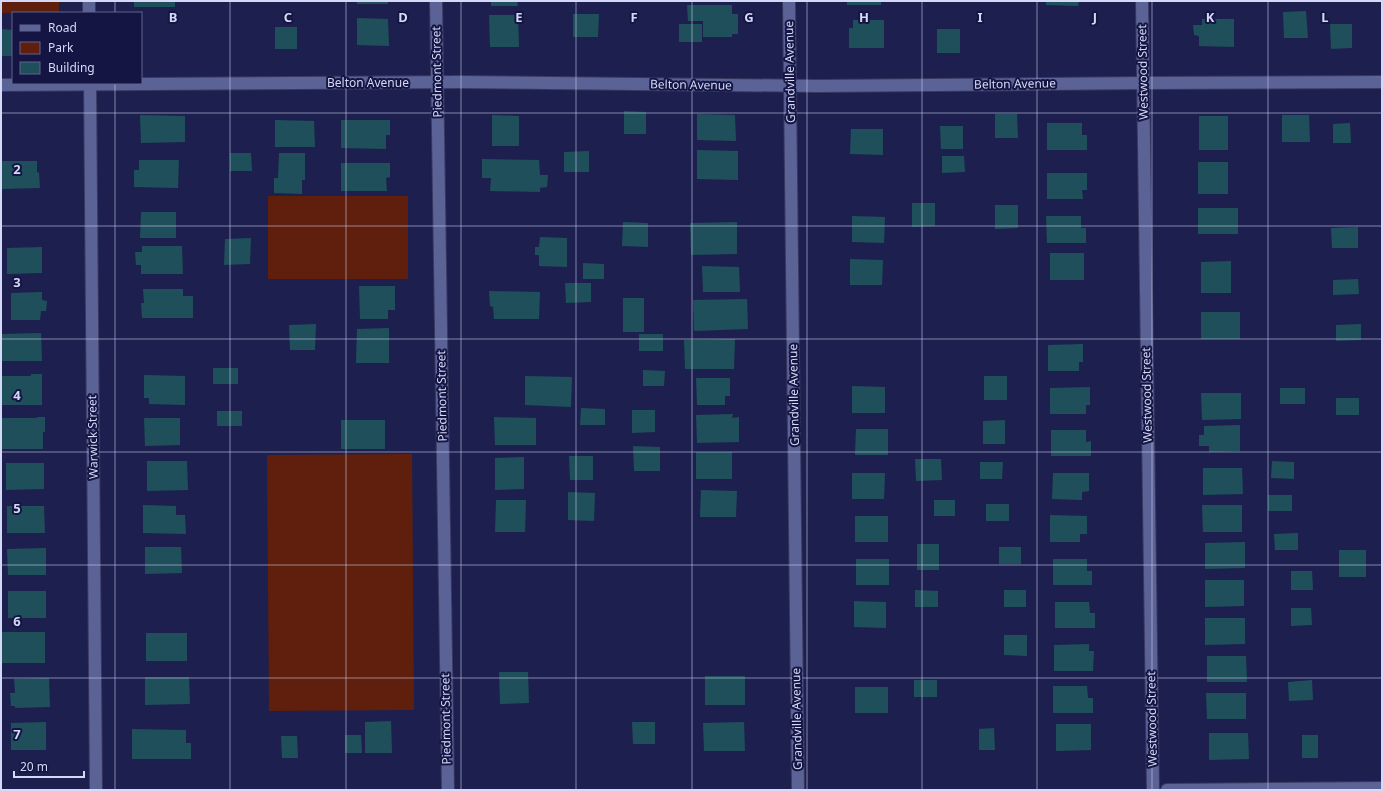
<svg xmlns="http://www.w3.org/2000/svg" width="1383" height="791" font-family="'Noto Sans',sans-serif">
	<rect width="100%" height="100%" fill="#1d204e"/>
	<g fill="#5f1f0c">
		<rect x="1" y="1" width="58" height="12"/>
		<rect x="268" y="196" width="140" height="83"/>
		<path d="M412,454l2,256 -145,1 -2,-256z"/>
	</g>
	<g fill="#1f4f5b">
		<rect x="134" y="1" width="41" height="6"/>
		<rect x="357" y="1" width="31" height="3"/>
		<path d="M491,1h26l1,5h-27z"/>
		<rect x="847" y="1" width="34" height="4"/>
		<path d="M1046,1h33l-1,5 -32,-1z"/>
		<path d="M687,5h45v9h6v20h-6v3h-29v-16h-15z"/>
		<path d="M1306,11l2,27h-24l-1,-26z"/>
		<path d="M573,14h26l-1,23h-25z"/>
		<path d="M489,15h29l1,32h-29z"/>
		<path d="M357,18l31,1 1,27 -32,-1z"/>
		<path d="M1202,19h32v28l-35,-1v-10l-5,-1 -1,-10h9z"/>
		<path d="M853,20h31v28h-35v-20h4z"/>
		<rect x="679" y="24" width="23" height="18"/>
		<path d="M1330,24h22v24l-21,1z"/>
		<rect x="275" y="27" width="22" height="22"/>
		<path d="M2,29l11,1v26h-12z"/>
		<rect x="937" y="29" width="23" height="24"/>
		<path d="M624,111l22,1v22h-22z"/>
		<path d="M697,114l38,1 1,26 -39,-1z"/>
		<path d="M995,114h22l1,24h-23z"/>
		<path d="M140,115l45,1v26l-44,1z"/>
		<path d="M492,115l27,1v30h-27z"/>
		<path d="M1282,115h27l1,27h-28z"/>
		<rect x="1199" y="116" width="29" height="34"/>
		<path d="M275,120l39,1 1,26h-40z"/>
		<path d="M341,120h49v15h-4v14l-45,-1z"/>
		<path d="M1047,123h35v12h5v15h-40z"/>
		<path d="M1350,123l1,20h-18v-19z"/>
		<path d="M940,126h23v23h-22z"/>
		<path d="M851,129h32v26l-33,-1z"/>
		<path d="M697,150l41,1v29l-41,-1z"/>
		<path d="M589,151v21h-25v-20z"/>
		<path d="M230,153h21l1,18h-22z"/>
		<path d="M279,153h26v27h-3v14l-28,-1v-15h4z"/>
		<path d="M942,156h22l1,16 -23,1z"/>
		<path d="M482,159l57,1 1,15h8l-1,12 -7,1v4l-50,-1 1,-13h-9z"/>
		<path d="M139,160h40l-1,28 -44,-1v-17h5z"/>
		<path d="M1,161h36v11l2,1 1,15 -39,1z"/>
		<rect x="1198" y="162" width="30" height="32"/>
		<path d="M341,163h49v14l-4,1 1,13h-46z"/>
		<path d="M1047,173h40v17h-5l1,9h-36z"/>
		<path d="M912,203h23v23l-23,1z"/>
		<path d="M995,205h23v23l-23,1z"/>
		<rect x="1198" y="208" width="40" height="26"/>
		<path d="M141,212h35v26h-36z"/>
		<path d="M852,216l33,1 -1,26 -32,-1z"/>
		<path d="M1046,216h35v12h5v15h-39z"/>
		<path d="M623,222l25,1v24l-26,-1z"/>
		<path d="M737,222v32l-46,1 -1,-32z"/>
		<path d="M1358,227v21h-26l-1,-20z"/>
		<path d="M540,237l27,1v29l-28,-1v-11h-4v-8h4z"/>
		<path d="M251,238l-1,26 -26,1 1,-26z"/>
		<path d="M142,246h40l1,28h-42v-9h-5l-1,-13h7z"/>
		<path d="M42,247v26l-35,1v-26z"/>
		<rect x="1050" y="253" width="34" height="27"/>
		<path d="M850,259l33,1 -1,25h-32z"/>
		<path d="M1231,261v32h-30v-31z"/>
		<path d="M583,263l21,1v15h-21z"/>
		<path d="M702,266l37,1 1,25h-37z"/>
		<path d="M1358,279l1,15 -26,1v-15z"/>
		<path d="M565,283h26v19l-25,1z"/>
		<path d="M359,286h36v24h-7v9h-28z"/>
		<path d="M143,289h40v7h10v22h-51l-1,-15h3z"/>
		<path d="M489,291l51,1 -1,27h-45l-1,-12 -3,-1z"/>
		<path d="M42,292v8l5,1 -1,10h-5l-1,9h-29v-27z"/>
		<rect x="623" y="298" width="21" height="34"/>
		<path d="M747,299l1,30 -54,2 -1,-31z"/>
		<rect x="1201" y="312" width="39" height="27"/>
		<path d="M316,324l-1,26h-25l-1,-25z"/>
		<path d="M1361,324v16l-25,1v-16z"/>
		<path d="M389,328v35h-33l1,-34z"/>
		<path d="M41,333l1,28h-41v-27z"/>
		<rect x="639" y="334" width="24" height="17"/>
		<path d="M735,339l-1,30h-49l-1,-29z"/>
		<path d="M1083,344v18h-4v9h-31v-26z"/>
		<rect x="213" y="368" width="25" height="16"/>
		<path d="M643,370l22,1 -1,15h-21z"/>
		<path d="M31,374h11v31h-40l-1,-29h30z"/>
		<path d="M144,375l41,1v29l-36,-1v-6h-5z"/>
		<path d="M525,376l47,1 -1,30 -46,-2z"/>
		<rect x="984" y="376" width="23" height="24"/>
		<path d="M696,378h34v18h-5v9h-28z"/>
		<path d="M852,386l33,1v26h-33z"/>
		<path d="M1090,387v18h-4v9h-36v-26z"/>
		<rect x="1280" y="388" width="25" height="16"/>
		<path d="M1201,393h40v26l-39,1z"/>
		<rect x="1336" y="398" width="23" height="17"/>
		<path d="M581,408l24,1v16h-25z"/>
		<path d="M632,410h23v22l-23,1z"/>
		<rect x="217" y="411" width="25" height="15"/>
		<path d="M733,414l-1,4 7,-1v25l-42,1 -1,-28z"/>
		<path d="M37,417h8v15h-2v17h-42v-31h36z"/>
		<path d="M494,417l42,1v27h-41z"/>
		<path d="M144,418h36v27l-35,1z"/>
		<rect x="341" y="420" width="44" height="29"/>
		<path d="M1005,420v24h-22v-23z"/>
		<path d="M1240,425v26l-31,1v-6h-10v-11h5v-9z"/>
		<path d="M856,429h32v26h-33z"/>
		<path d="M1051,430h35v12l5,-1v15h-40z"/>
		<path d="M633,446l27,1v24h-26z"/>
		<rect x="696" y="452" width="36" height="27"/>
		<path d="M569,456h24v24h-23z"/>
		<path d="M524,457v32l-29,1v-32z"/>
		<path d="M915,459h26l1,21 -26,1z"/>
		<path d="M147,461h40l1,29 -41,1z"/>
		<path d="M1272,461l22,1v17l-23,-1z"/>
		<path d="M980,462h23l-1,17h-22z"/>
		<path d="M6,463h38v26l-38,1z"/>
		<path d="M1203,468h39l1,26 -40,1z"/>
		<path d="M852,473h33l-1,26h-32z"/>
		<path d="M1053,473h36v18l-7,1v8l-30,-1z"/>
		<path d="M701,490l36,1 -1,26h-36z"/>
		<path d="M568,492l27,1 -1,28 -26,-1z"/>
		<rect x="1268" y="495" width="24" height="16"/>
		<path d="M496,500h30l-1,32h-30z"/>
		<rect x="934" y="500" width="21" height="16"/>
		<rect x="986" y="504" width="23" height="17"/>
		<path d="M143,505l33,1v9h9l1,19 -43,-1z"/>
		<path d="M1202,505h40v27h-39z"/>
		<path d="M7,506h37l1,27h-38z"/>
		<path d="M1050,515l37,1v18h-7v8h-30z"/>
		<rect x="855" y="516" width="33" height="26"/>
		<path d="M1298,533v17h-23l-1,-16z"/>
		<path d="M1245,542v26l-40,1v-26z"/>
		<rect x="917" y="544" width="22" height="26"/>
		<path d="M145,547h36l1,26 -37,1z"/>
		<rect x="999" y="547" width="22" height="17"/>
		<path d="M46,548v27h-38l-1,-26z"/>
		<rect x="1339" y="550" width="27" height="27"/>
		<rect x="856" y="559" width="33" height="26"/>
		<path d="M1053,559h34v12h5v14h-39z"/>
		<path d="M1291,571h21l1,19h-22z"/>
		<path d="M1205,580h39v26l-39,1z"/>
		<path d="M915,590l23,1v16h-23z"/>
		<rect x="1004" y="590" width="22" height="17"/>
		<rect x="8" y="591" width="38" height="27"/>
		<path d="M854,601l32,1v26l-32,-1z"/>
		<path d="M1055,602h34l1,11h5v15h-40z"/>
		<path d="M1291,608h20l1,17 -21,1z"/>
		<path d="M1205,618h40v26l-40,1z"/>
		<rect x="1" y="632" width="44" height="31"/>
		<rect x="146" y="633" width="41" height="28"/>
		<path d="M1004,635h23v21l-23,-1z"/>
		<path d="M1089,644v7h5l-1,20h-39v-26z"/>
		<path d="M1207,656h39l1,26h-40z"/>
		<path d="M499,672h29l1,31 -29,1z"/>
		<rect x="705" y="676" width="40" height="29"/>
		<path d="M145,677h44l1,27 -45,1z"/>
		<path d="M49,678l1,29 -35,1v-2h-4l-1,-13h5l-1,-14z"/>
		<rect x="914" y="680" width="23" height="17"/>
		<path d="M1312,680l1,20 -24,1 -1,-19z"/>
		<path d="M1053,686h34l1,12h5v15h-40z"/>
		<rect x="855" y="687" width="33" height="26"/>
		<path d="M1206,693h40v26h-39z"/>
		<path d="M391,721l1,32h-27v-31z"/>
		<path d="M46,722v28h-35v-27z"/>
		<path d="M632,722h23v22h-22z"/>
		<path d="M744,722l1,29h-41l-1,-28z"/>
		<path d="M1056,724h35v26l-35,1z"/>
		<path d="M994,728l1,22h-16v-21z"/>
		<path d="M132,729l54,1v13h5v16h-59z"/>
		<path d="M1209,733h39l1,26 -40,1z"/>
		<path d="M345,735h16l1,18h-17z"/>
		<rect x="1302" y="735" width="16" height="23"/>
		<path d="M281,736h16l1,22h-16z"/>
	</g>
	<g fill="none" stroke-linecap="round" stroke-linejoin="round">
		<g stroke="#393961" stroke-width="14">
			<g id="street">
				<path d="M89,1v12"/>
				<path d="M436,1l12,789"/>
				<path d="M789,1l9,789"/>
				<path d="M1142,1l11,789"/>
				<path d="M90,83l6,707"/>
				<path d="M1,85l459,-3 358,4 325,-3 239,-1"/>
				<path d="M1167,790l215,-2"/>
			</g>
		</g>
		<use href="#street" stroke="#5b6296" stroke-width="12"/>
	</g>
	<path fill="none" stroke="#d3d9f6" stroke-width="1" stroke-opacity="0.55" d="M115,1v12M230,1v789M346,1v789M461,1v789M576,1v789M692,1v789M807,1v789M922,1v789M1037,1v789M1152,1v789M1268,1v789M115,83v707M1,113h1381M1,226h1381M1,339h1381M1,452h1381M1,565h1381M1,678h1381"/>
	<g text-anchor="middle" stroke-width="4" stroke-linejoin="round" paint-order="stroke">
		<g font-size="12" fill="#d3d9f6" stroke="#151543">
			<text transform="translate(437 72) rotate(-91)" y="4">Piedmont Street</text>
			<text transform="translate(790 72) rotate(-91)" y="4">Grandville Avenue</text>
			<text transform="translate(1143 72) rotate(-91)" y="4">Westwood Street</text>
			<text x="368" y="87">Belton Avenue</text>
			<text transform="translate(1015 84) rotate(-1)" y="4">Belton Avenue</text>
			<text transform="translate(691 85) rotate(1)" y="4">Belton Avenue</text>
			<text transform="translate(794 395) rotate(-91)" y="4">Grandville Avenue</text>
			<text transform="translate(1147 395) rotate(-91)" y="4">Westwood Street</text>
			<text transform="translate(442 396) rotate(-91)" y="4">Piedmont Street</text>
			<text transform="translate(93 437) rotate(-91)" y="4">Warwick Street</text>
			<text transform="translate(446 719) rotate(-91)" y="4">Piedmont Street</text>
			<text transform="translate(797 719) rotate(-91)" y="4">Grandville Avenue</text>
			<text transform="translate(1152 719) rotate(-91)" y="4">Westwood Street</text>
		</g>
	</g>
	<g font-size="13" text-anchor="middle" font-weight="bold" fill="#d3d9f6" stroke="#151543" stroke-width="4" stroke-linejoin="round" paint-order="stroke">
		<text x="173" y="22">B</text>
		<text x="288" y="22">C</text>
		<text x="403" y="22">D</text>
		<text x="519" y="22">E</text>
		<text x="634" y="22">F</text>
		<text x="749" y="22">G</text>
		<text x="864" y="22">H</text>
		<text x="980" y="22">I</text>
		<text x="1095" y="22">J</text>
		<text x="1210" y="22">K</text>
		<text x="1325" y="22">L</text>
		<text x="17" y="174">2</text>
		<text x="17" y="287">3</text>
		<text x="17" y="400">4</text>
		<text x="17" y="513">5</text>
		<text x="17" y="626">6</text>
		<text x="17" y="739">7</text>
	</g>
	<rect width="1383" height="791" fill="none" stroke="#d3d9f6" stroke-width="4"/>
	<rect x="12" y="12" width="130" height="72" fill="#151543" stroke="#61638b"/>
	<rect x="20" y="25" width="20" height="6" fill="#5b6296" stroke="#61638b"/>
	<text x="48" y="32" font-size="12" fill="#d3d9f6">Road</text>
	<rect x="20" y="42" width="20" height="12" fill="#5f1f0c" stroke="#61638b"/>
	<text x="48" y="52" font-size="12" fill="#d3d9f6">Park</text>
	<rect x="20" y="62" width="20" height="12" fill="#1f4f5b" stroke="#61638b"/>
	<text x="48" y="72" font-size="12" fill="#d3d9f6">Building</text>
	<path d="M14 771v6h70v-6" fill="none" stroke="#d3d9f6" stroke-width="2"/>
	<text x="20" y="771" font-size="12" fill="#d3d9f6" stroke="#151543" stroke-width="3" paint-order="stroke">20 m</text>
</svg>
